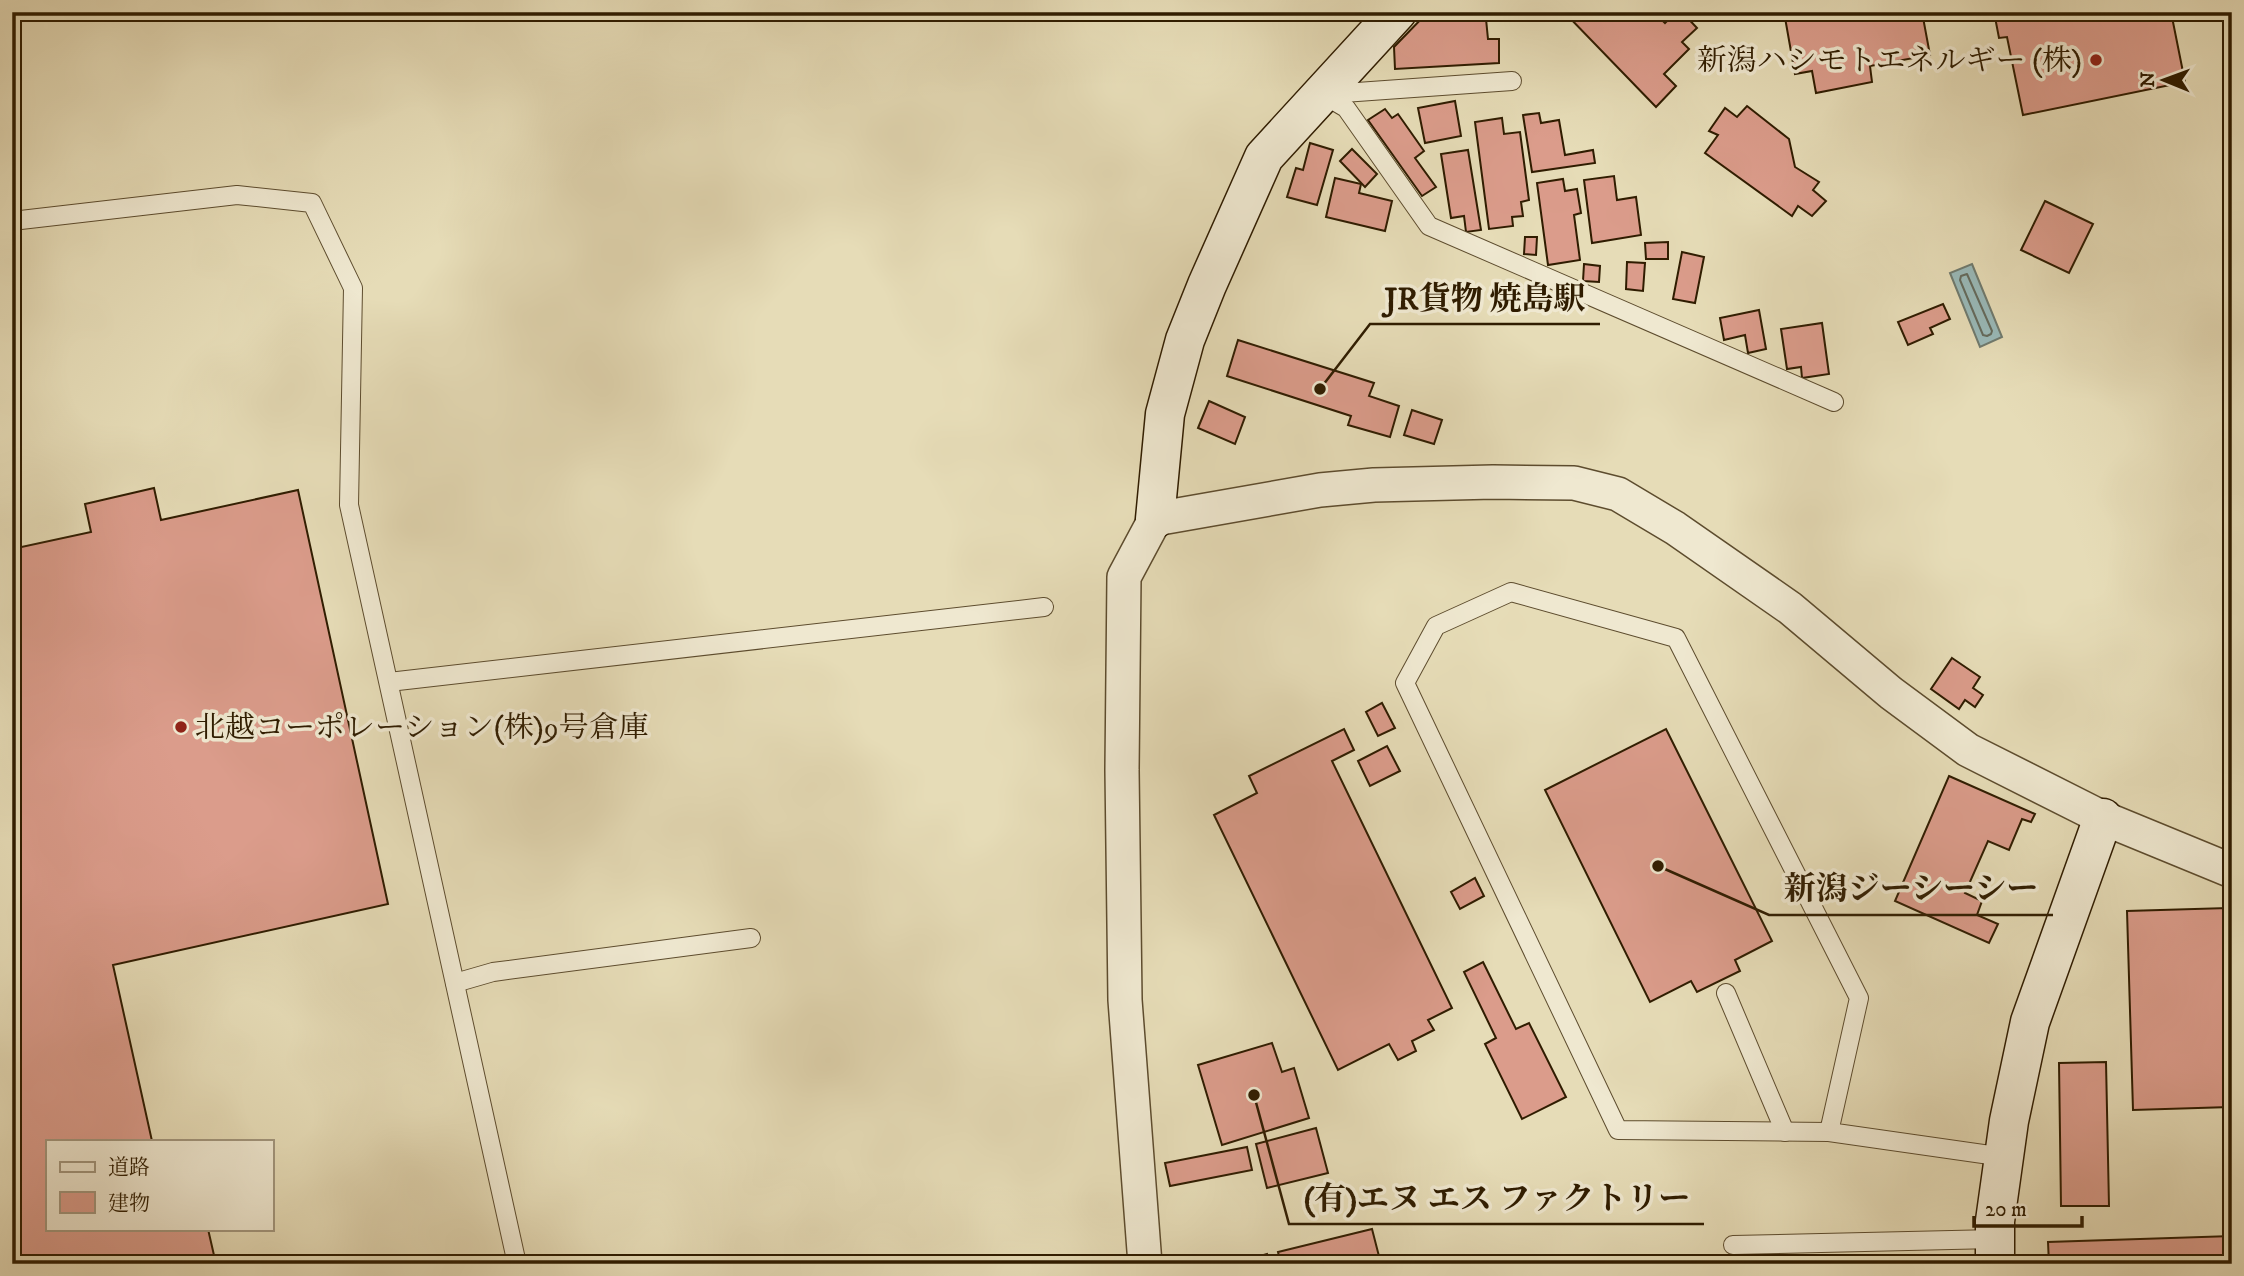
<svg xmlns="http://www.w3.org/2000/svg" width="2244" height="1276" font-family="'IM FELL DW Pica','Noto Serif JP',serif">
	<rect width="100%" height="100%" fill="#e6dcb7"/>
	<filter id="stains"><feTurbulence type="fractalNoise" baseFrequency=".00286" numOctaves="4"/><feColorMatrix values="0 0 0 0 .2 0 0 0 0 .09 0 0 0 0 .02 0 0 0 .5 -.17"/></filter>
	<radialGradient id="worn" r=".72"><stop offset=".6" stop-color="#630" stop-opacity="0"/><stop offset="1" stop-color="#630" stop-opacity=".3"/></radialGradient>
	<path fill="#99b9b8" stroke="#6f7a6e" stroke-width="2" d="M1972,264l30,73 -22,10 -30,-74z"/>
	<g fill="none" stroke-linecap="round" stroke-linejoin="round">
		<path stroke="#646a5c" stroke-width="2" d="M1967,274l25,57 -1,3 -4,2 -4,-1 -23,-55 1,-4z"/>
	</g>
	<g fill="#db9c8b" stroke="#2f1c00" stroke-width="2">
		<path d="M1428,12h51l7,7 2,20h11v24l-104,6 -1,-22z"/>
		<path d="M1564,12h90l11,11 11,-11h6l15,16 -15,14 7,7 -25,25 12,12 -20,21z"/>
		<path d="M1784,12h138l8,43 -60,11 2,16 -56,11 -4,-22 -17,3z"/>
		<path d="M1994,12h177l14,70 -162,33 -16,-78 -8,1z"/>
		<path d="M1455,101l6,35 -36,7 -7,-35z"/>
		<path d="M1747,106l42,33 6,28 24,15 -6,8 13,11 -14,15 -14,-10 -6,10 -87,-63 13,-18 -9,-4 16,-23 12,9z"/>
		<path d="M1385,109l7,9 6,-4 26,37 -9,7 21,29 -14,9 -54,-76z"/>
		<path d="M1539,113l2,10 18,-3 6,35 28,-5 2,13 -63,9 -9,-57z"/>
		<path d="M1502,118l2,16 16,-2 9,68 -8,2 2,14 -11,1 1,9 -24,3 -14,-107z"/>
		<path d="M1310,143l23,7 -16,55 -30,-8 9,-29 7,2z"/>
		<path d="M1352,149l25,25 -12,13 -25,-26z"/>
		<path d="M1468,150l13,80 -15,2 -2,-16 -13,2 -10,-64z"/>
		<path d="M1614,176l3,24 19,-3 5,38 -49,8 -8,-63z"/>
		<path d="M1335,178l26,6 -2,9 33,8 -7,30 -59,-14z"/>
		<path d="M1563,179l2,12 12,-2 4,24 -7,2 6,45 -32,5 -11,-82z"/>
		<path d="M2045,201l48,23 -24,49 -48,-23z"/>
		<path d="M1525,237h12l-1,18 -12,-1z"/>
		<path d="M1668,242v17h-22l-1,-16z"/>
		<path d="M1682,252l22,5 -9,46 -22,-4z"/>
		<path d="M1627,262l18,1 -2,28 -17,-2z"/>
		<path d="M1584,264l16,2 -1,16 -16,-1z"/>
		<path d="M1943,304l7,15 -20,9 3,6 -25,11 -10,-23z"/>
		<path d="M1759,310l7,39 -18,4 -3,-18 -21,5 -4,-22z"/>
		<path d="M1822,323l7,51 -27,4 -1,-11 -14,2 -6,-40z"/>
		<path d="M1238,340l136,43 -5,13 30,10 -9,31 -42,-12 3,-9 -124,-40z"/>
		<path d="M1209,401l36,16 -10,27 -37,-16z"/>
		<path d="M1412,410l30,10 -8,24 -30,-9z"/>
		<path d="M154,488l7,32 137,-30 90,414 -275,61 39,176h-105v88h161l8,35h-204v-715l79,-17 -6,-28z"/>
		<path d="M1952,658l28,19 -7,11 10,7 -8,12 -10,-7 -6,9 -28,-20z"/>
		<path d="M1382,703l13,25 -17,8 -12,-24z"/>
		<path d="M1344,729l10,21 -22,11 120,247 -24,12 6,10 -22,11 4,10 -18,9 -9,-16 -51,26 -124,-255 43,-22 -8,-17z"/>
		<path d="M1666,729l106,212 -37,19 5,11 -43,21 -6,-11 -41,21 -105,-212z"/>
		<path d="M1387,746l13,25 -30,15 -12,-25z"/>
		<path d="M1949,776l86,38 -4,8 -9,-3 -13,31 -21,-9 -23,52 17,8 -5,14 21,9 -9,19 -94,-42z"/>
		<path d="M1475,878l9,18 -24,13 -9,-17z"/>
		<path d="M2228,908l4,69 -2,130 -97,3 -6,-199z"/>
		<path d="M1483,962l33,67 13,-6 37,74 -44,22 -37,-75 11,-6 -32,-66z"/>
		<path d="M1272,1043l10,29 12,-4 15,50 -87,27 -24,-80z"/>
		<path d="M2106,1062l3,144h-48l-2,-143z"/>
		<path d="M1316,1128l12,45 -61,15 -11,-44z"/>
		<path d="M1247,1147l5,23 -82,16 -5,-23z"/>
		<path d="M1372,1229l9,35h-100l-3,-12z"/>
		<path d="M2232,1236v28h-183l-1,-22z"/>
		<path d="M1267,1254l2,10h-38z"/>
	</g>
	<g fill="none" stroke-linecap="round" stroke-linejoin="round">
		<g stroke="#5d4c2e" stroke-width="20">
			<g id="lane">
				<path d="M1322,94l24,14 83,118 405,176"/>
				<path d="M1329,94l183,-13"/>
				<path d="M12,221l225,-26 75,8 41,85 -4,217 168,759"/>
				<path d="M389,682l655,-75"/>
				<path d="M455,983l38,-11 258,-34"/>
				<path d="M1726,993l59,139"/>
				<path d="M1829,1132l-211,-2 -213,-447 31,-57 75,-34 165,46 183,360 -30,134 175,25"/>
				<path d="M1733,1245l262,-6"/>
			</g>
		</g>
		<g stroke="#5d4c2e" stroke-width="36">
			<path id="street" d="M1145,1264l-20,-264 -3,-230 2,-193 31,-58 165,-29 54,-5 119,-3 81,1 44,11 57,34 115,80 101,85 77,57 135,68 129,53"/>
		</g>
		<g stroke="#2f1c00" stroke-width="41">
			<g id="secondary">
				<path d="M1155,519l10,-105 20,-74 22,-55 57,-128 133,-145"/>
				<path d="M1995,1264v-43l14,-100 21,-99 73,-204"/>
			</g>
		</g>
		<use href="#lane" stroke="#efe8d0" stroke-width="18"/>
		<use href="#street" stroke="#efe8d0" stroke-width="33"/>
		<use href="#secondary" stroke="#efe8d0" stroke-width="38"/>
	</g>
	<g fill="#8f2418" stroke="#efe8d0" stroke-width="2.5">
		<circle cx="2096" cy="60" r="7"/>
		<circle cx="181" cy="727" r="7"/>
	</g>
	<g text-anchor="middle" stroke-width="7" stroke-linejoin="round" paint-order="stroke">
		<g font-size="30" fill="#2f1c00" stroke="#efe8d0" text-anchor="end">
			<text x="2082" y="70">新潟ハシモトエネルギー (株)</text>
			<text x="195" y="737" text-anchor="start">北越コーポレーション(株)9号倉庫</text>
		</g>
	</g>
	<path fill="none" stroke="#2f1c00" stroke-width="2.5" d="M1320 389L1370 324H1600M1658 866L1769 915H2053M1254 1095L1289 1224H1704"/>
	<g fill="#2f1c00" stroke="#efe8d0" stroke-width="2.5">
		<circle cx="1320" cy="389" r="7"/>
		<circle cx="1658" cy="866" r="7"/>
		<circle cx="1254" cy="1095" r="7"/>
	</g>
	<g font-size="32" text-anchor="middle" font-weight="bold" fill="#2f1c00" stroke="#efe8d0" stroke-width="7" stroke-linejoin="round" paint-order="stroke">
		<text x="1485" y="309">JR貨物 焼島駅</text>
		<text x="1911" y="899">新潟ジーシーシー</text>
		<text x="1497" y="1209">(有)エヌ エス ファクトリー</text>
	</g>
	<rect width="2244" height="1276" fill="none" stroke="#e6dcb7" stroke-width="42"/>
	<rect x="14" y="14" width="2216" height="1248" fill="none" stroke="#2f1c00" stroke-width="3.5"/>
	<rect x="21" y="21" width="2202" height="1234" fill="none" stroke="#2f1c00" stroke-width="2"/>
	<rect x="46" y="1140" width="228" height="91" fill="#efe8d0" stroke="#a2967d" stroke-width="2"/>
	<rect x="60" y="1162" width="35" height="10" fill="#efe8d0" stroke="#a2967d" stroke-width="2"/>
	<text x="108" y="1174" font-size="21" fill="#2f1c00">道路</text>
	<rect x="60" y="1192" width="35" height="21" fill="#db9c8b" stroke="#a2967d" stroke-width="2"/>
	<text x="108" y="1210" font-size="21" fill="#2f1c00">建物</text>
	<g transform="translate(2164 80) rotate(271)" stroke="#efe8d0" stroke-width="5" paint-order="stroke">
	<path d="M0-5L12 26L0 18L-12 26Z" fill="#2f1c00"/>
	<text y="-10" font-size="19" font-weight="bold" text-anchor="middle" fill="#2f1c00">N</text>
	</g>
	<path d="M1974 1216v10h108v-10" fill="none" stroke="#2f1c00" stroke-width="3.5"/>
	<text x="1985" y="1216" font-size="21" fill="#2f1c00" stroke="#efe8d0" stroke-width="5" paint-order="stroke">20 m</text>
	<rect width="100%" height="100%" filter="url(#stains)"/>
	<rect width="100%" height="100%" fill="url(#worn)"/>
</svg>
